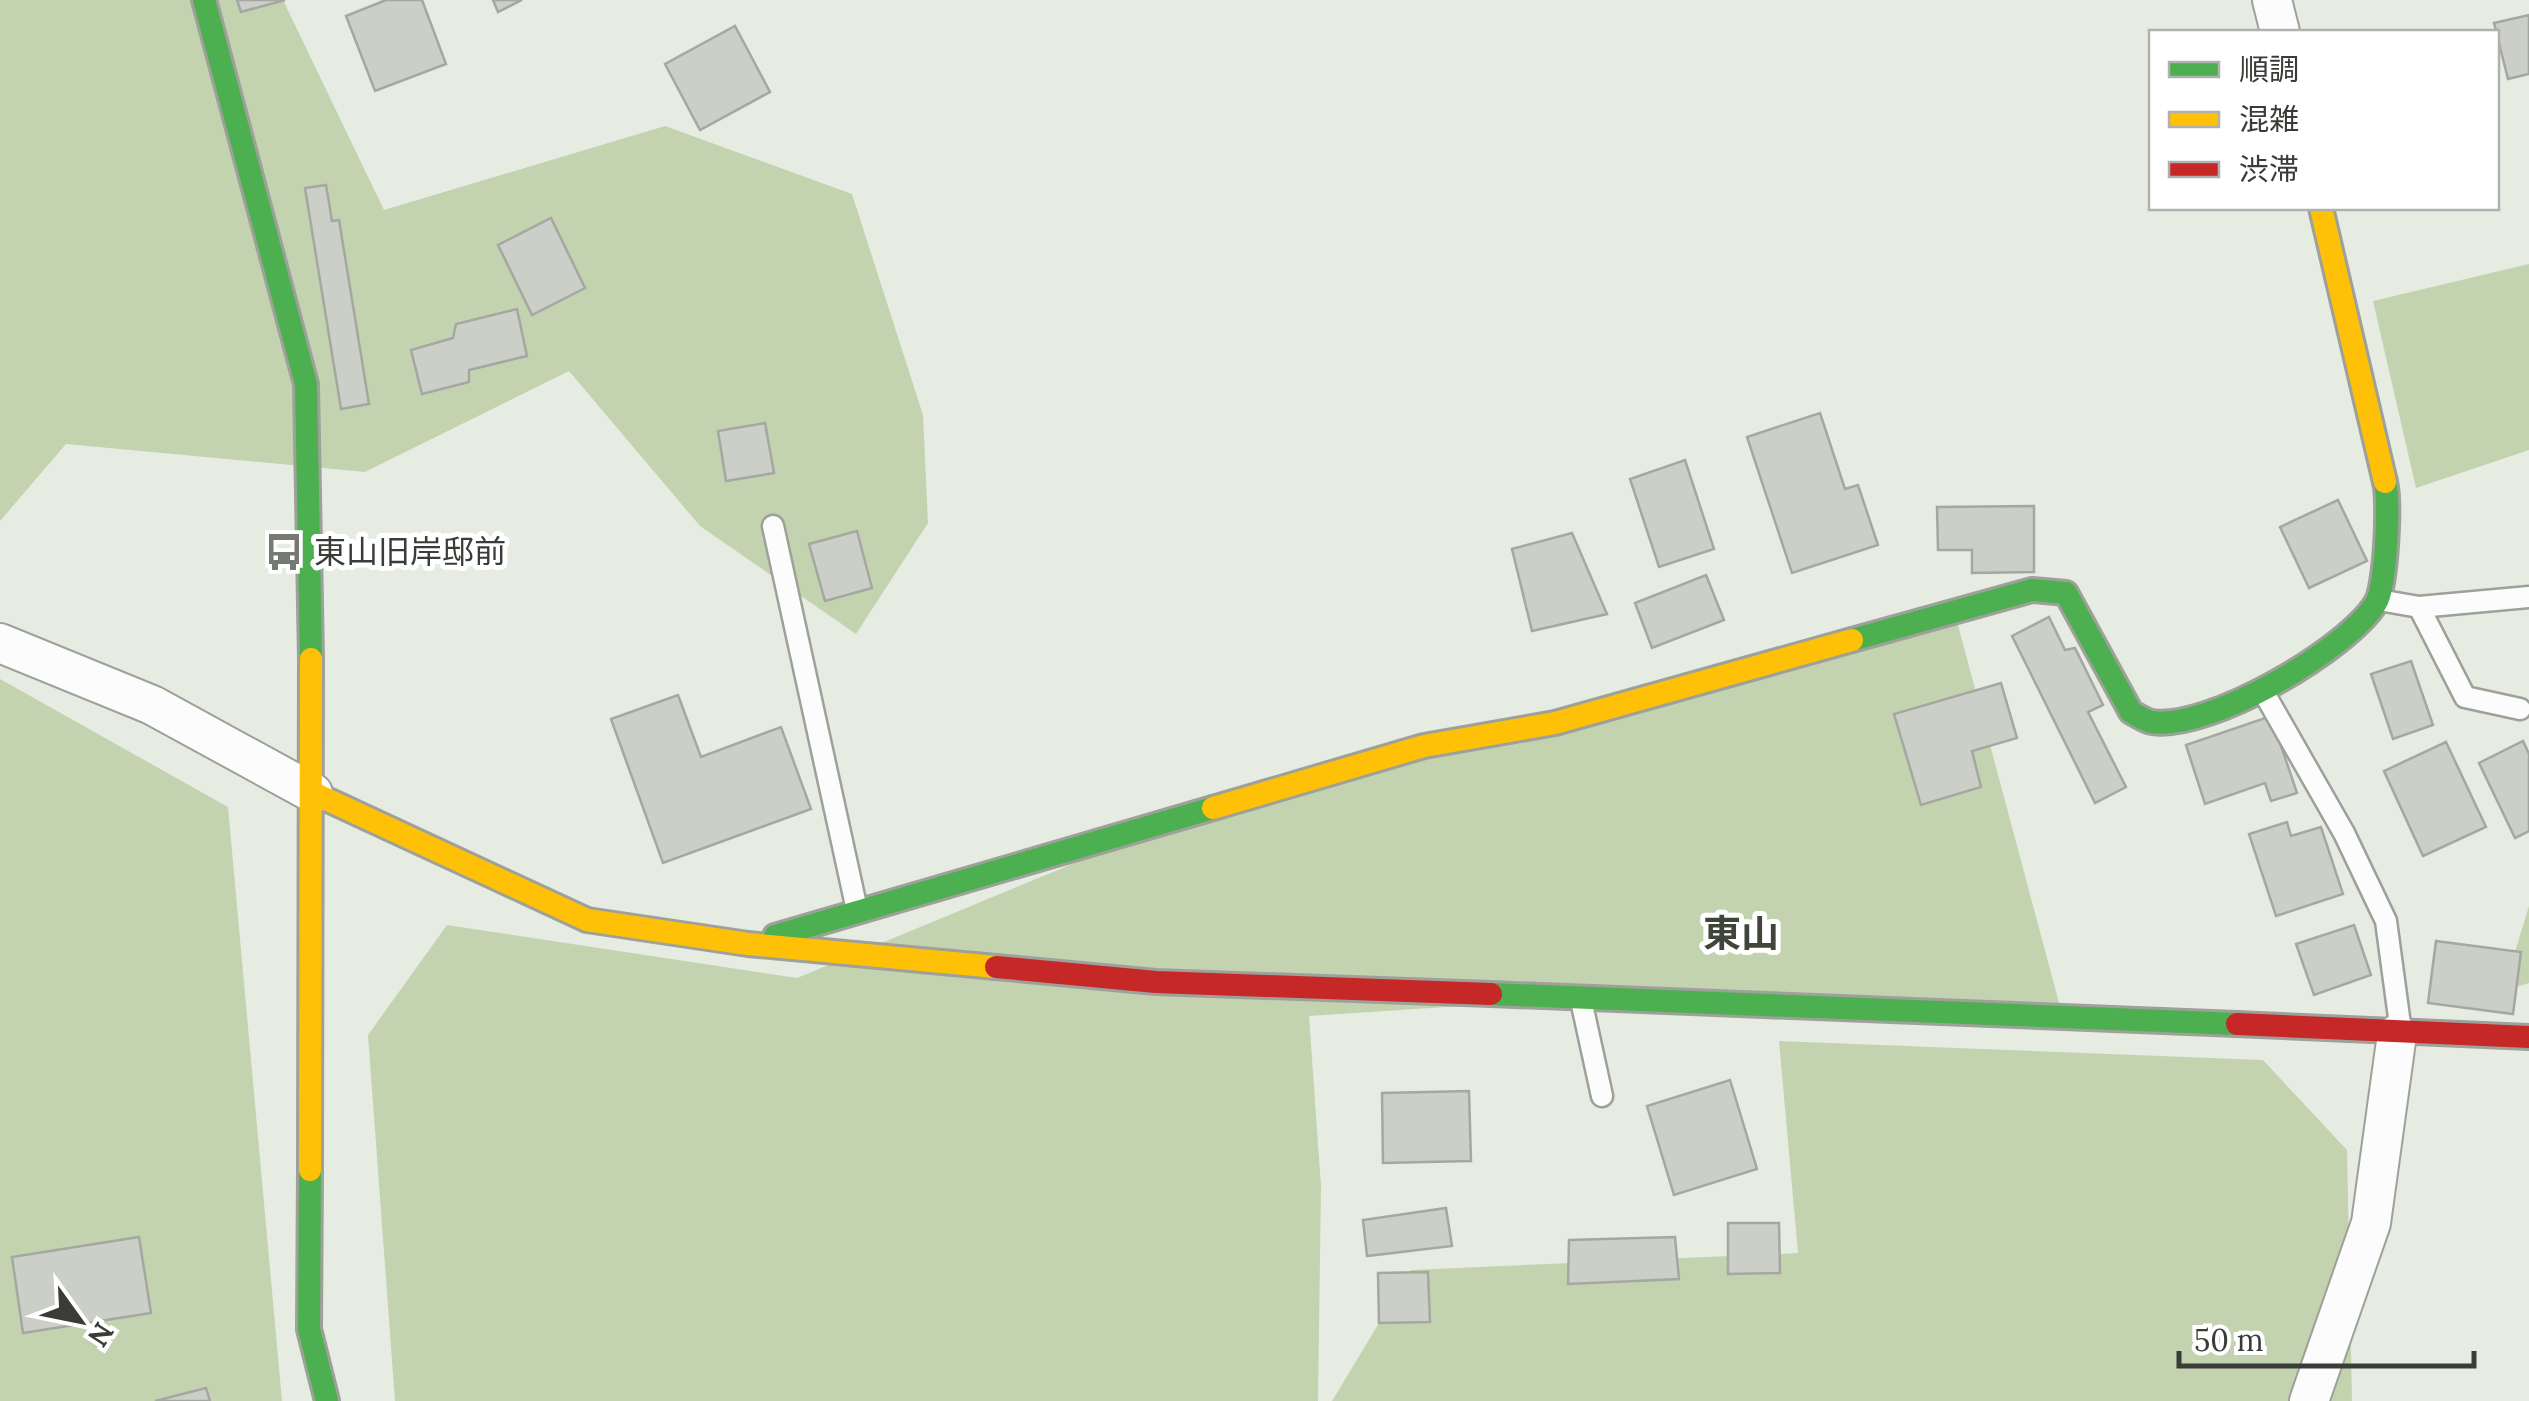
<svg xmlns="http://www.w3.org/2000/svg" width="2529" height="1401" font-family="Lora,'Noto Sans JP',serif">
	<rect width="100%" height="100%" fill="#e7ece2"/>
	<g fill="#c3d3b0">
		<path d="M0,0h283l101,210 281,-84 187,68 71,221 5,108 -72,111 -156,-108 -131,-155 -204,101 -299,-28 -66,77z"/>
		<path d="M2529,264v186l-113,38 -43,-187z"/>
		<path d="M1955,614l107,400 -481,-16 -272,18 12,170 -3,215h-923l-27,-366 79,-110 350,53 384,-159z"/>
		<path d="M0,679l228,128 54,594h-282z"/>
		<path d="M2529,906v77l-26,8z"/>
		<path d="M1779,1041l484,19 84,90 5,251h-1020l79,-131 387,-17z"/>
	</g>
	<g fill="#cbcfc8" stroke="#a4a8a1" stroke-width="2.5">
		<path d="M237,0h48l-44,12z"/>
		<path d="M386,0h36l24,64 -71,27 -29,-75z"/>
		<path d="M493,0h29l-24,12z"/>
		<path d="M2529,15v59l-21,5 -14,-56z"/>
		<path d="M735,26l35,66 -70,38 -35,-66z"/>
		<path d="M326,185l6,36 7,-1 30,184 -28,5 -36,-221z"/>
		<path d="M551,218l34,70 -53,27 -34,-70z"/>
		<path d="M517,309l10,47 -58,14v12l-47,12 -11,-44 42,-12 3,-14z"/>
		<path d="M1820,413l25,76 13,-4 20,60 -86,28 -45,-136z"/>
		<path d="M765,423l9,50 -48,8 -8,-50z"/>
		<path d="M1685,460l29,89 -55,18 -29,-88z"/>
		<path d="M2338,500l29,61 -58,27 -29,-61z"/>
		<path d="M2034,506v66l-62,1v-23h-34l-1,-43z"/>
		<path d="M857,531l15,57 -47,13 -16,-57z"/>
		<path d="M1572,533l35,81 -75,17 -20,-82z"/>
		<path d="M1706,575l18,45 -72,28 -17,-45z"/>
		<path d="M2049,617l16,33 10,-2 28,57 -15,7 38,75 -31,16 -83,-167z"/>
		<path d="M2411,661l22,64 -40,14 -22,-65z"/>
		<path d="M2001,683l16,55 -45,13 9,36 -60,18 -27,-91z"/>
		<path d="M678,695l23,62 80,-30 30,82 -148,54 -52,-144z"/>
		<path d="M2271,716l26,77 -26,8 -6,-18 -60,21 -19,-59z"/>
		<path d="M2523,741l6,13v77l-14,7 -36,-75z"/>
		<path d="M2446,742l40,85 -63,29 -39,-85z"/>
		<path d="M2287,822l4,14 30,-9 22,67 -67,22 -27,-82z"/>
		<path d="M2354,925l17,50 -57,20 -18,-51z"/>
		<path d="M2436,941l85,11 -8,62 -85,-11z"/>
		<path d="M1730,1080l27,89 -83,26 -27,-89z"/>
		<path d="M1469,1091l2,70 -88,2 -1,-70z"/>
		<path d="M1446,1208l6,38 -85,10 -4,-36z"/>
		<path d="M1728,1223h51l1,50 -52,1z"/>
		<path d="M139,1237l12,76 -128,20 -11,-76z"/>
		<path d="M1675,1237l4,42 -111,5 1,-44z"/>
		<path d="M1428,1272l2,50 -51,1 -1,-50z"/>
		<path d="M206,1388l4,13h-55z"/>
	</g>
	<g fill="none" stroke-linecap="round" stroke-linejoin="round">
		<g stroke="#9ea19a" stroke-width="25">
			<g id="lane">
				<path d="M773,526l84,384"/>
				<path d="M2379,600l40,7 110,-10"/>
				<path d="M2419,607l46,90 55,12"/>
				<path d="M2264,693l80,140 42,88 15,111"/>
				<path d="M1581,1000l21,96"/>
			</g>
		</g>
		<g stroke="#9ea19a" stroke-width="42">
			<g id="street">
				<path d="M2272,0l8,32"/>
				<path d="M0,643l152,62 161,88"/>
				<path d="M2309,1401l62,-178 26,-189"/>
			</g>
		</g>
		<g stroke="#9ea19a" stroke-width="28">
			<g id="fast">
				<path d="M204,0l102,384 5,275"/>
				<path d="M1852,640l180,-50 34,3 65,119c6,3 14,9 21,10 56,9 195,-72 224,-119 10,-15 14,-102 9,-121"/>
				<path d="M775,936l438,-128"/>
				<path d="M1491,994l746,30"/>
				<path d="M310,1170l-1,159 18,72"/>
			</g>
		</g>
		<g stroke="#9ea19a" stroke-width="28">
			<g id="slow">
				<path d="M2321,208l64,274"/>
				<path d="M313,793l274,127 161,24 248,23"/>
				<path d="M1213,808l211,-62 131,-23 297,-83"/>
				<path d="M310,1170l1,-511"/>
			</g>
		</g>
		<g stroke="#9ea19a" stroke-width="28">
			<g id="jam">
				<path d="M996,967l160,15 335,12"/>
				<path d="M2237,1024l292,13"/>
			</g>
		</g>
		<use href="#lane" stroke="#fbfcfb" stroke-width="20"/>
		<use href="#street" stroke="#fbfcfb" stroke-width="38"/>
		<use href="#fast" stroke="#4caf50" stroke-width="22"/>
		<use href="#slow" stroke="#ffc107" stroke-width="22"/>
		<use href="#jam" stroke="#c62828" stroke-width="22"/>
	</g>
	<defs>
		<g id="bus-bare" transform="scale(3)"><path d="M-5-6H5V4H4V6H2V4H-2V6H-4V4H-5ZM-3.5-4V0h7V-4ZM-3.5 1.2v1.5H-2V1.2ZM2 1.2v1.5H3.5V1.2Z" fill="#777a73" stroke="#fff" stroke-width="2.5" paint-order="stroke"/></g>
	</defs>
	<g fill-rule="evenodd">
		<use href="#bus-bare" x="284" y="552"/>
	</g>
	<g text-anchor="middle" stroke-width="10" stroke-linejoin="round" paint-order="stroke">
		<g font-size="32" fill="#3a3d37" stroke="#fff" text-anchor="start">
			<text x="314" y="563">東山旧岸邸前</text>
		</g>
		<g font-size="38" font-weight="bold" fill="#3f4538" stroke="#fff">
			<text x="1741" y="947">東山</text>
		</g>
	</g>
	<rect x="2149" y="30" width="350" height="180" fill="#ffffff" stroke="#b0b1af" stroke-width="2.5"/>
	<rect x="2169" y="62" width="50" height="15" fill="#4caf50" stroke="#b0b1af" stroke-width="2.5"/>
	<text x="2239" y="80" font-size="30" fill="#3a3d37">順調</text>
	<rect x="2169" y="112" width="50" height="15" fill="#ffc107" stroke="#b0b1af" stroke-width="2.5"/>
	<text x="2239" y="130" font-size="30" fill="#3a3d37">混雑</text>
	<rect x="2169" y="162" width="50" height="15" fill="#c62828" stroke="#b0b1af" stroke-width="2.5"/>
	<text x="2239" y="180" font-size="30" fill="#3a3d37">渋滞</text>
	<g transform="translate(80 1321) rotate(123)" stroke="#ffffff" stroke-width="8" paint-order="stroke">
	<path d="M0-8L18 38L0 25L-18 38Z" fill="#3a3d37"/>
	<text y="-15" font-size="28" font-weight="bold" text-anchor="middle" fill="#3a3d37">N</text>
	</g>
	<path d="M2179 1351v15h295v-15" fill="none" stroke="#3a3d37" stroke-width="5"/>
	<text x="2194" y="1351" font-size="30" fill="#3a3d37" stroke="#ffffff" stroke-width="8" paint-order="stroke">50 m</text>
</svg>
